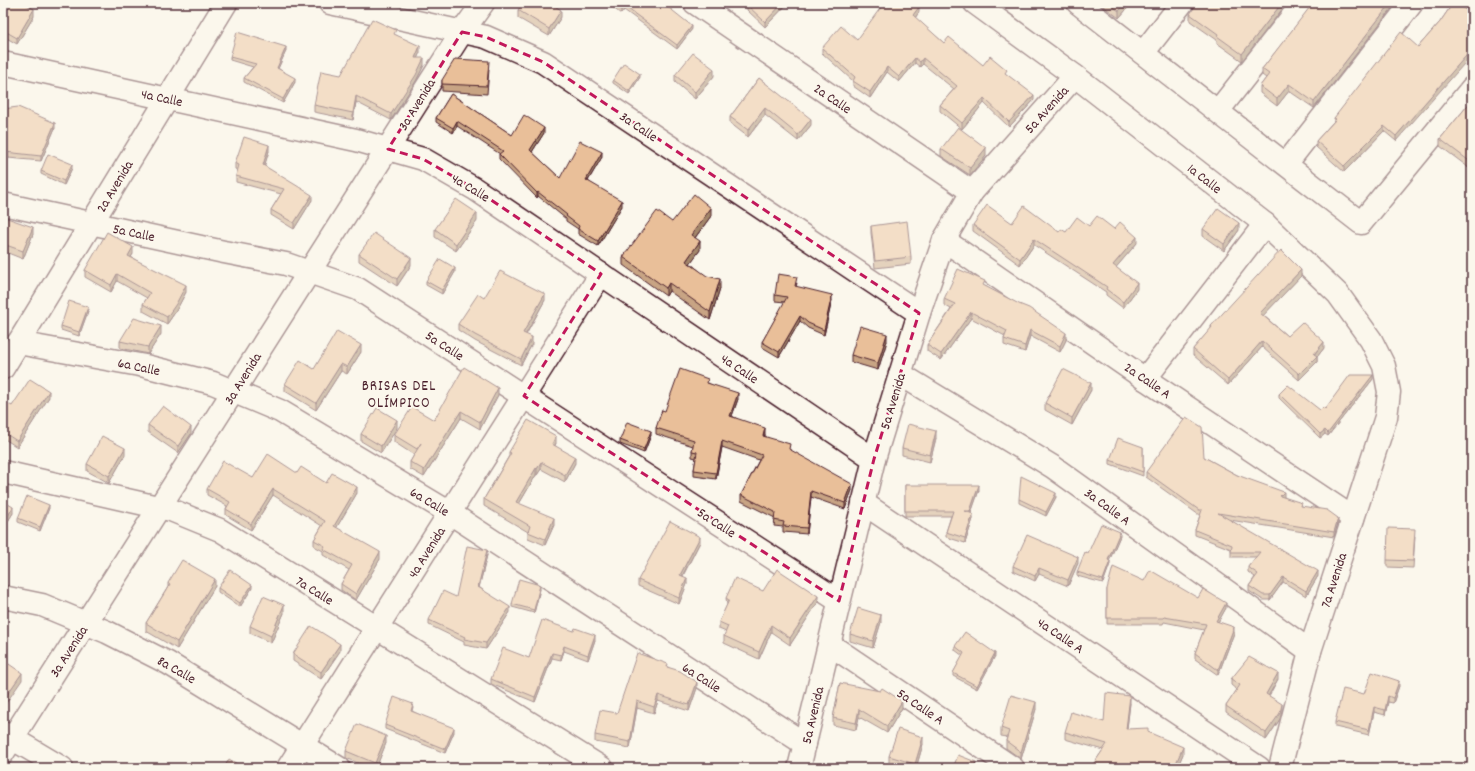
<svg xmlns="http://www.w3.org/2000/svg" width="1475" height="771" font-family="Dekko,sans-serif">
	<rect width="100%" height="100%" fill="#fbf7ec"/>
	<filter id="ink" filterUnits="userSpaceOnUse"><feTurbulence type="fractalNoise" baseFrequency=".025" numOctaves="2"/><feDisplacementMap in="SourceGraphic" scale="8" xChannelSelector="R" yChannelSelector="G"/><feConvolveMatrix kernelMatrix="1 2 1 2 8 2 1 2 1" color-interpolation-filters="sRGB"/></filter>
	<g filter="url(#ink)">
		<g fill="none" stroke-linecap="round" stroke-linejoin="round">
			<g stroke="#4a1f2b" stroke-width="25">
				<g id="minor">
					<path d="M330,3l156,34 57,25 376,251"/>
					<path d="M695,3l277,189"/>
					<path d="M975,3l100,73 190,148 73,70 33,46 13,26 5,26 -3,25 -76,234 -30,117"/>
					<path d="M1078,3l283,220 111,-135"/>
					<path d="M1143,53l39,-50"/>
					<path d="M3,63l353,77 67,19 52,30 399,270"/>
					<path d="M1218,111l85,-108"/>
					<path d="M1286,164l126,-161"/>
					<path d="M3,204l221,48 62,12 72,25 481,312"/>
					<path d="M944,240l201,139 208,139"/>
					<path d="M18,343l127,23 68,17 67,28 170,102 355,231"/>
					<path d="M3,368l223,-365"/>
					<path d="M900,374l153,93 257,184"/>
					<path d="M1145,379l120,-155"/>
					<path d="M3,472l168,38 49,20 382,238"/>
					<path d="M863,503l396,265"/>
					<path d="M3,597l39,8 65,27 61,31 171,105"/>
					<path d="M829,644l184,124"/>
					<path d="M3,733l59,35"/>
					<path d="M3,753l459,-721 21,-29"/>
					<path d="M288,768l313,-494"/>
					<path d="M799,768l75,-309 45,-146 25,-73 28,-48 103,-116"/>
				</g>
			</g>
			<use href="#minor" stroke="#fbf7ec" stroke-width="22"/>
		</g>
		<g fill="#c8a484" stroke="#4a1f2b">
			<path d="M3,3l31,13 -17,28 -14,-8z"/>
			<path d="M607,3h56l29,26 -15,20 -53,-39 -3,4z"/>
			<path d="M788,3l-23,24 -18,-17v-5z"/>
			<path d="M825,3h7l-3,3z"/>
			<path d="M1099,3h33l-13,15z"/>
			<path d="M1287,3l-45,58 -25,-18v-3l-27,-19v-7z"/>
			<path d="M1396,3l-82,105 -25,-17 -12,15 -17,-13v-7l6,-8 -4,-3v-6l51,-65z"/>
			<path d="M1453,3h19v8l-76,130 -12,-10 -40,41 -28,-25v-6l18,-20v-3l84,-71 22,-25z"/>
			<path d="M518,10l43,7 -12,19 -31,-18z"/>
			<path d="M919,12l-4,6 29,25 39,22 24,10 27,25 -25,27 -25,-24 -22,26 -22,-18v-6l14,-16 -31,-25 -3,3 -5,-4 -16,19 -12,-10 -17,26 -17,-12v-5l-31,-28v-5l35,-8z"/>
			<path d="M396,35l24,17 -3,6 7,7 -8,16 -25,39 -35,-18 -3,18 -39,-8v-7l27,-30z"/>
			<path d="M286,51l-8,17 17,14 -12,21 -39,-21v-4l9,-11 -23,-7v-3z"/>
			<path d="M489,69l-2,25 -45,-3v-11z"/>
			<path d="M675,75l39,1 -19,23 -20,-17z"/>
			<path d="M640,77l-11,17 -16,-11v-3z"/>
			<path d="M759,78l52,47 -13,16 -33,-26 -17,22 -18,-14v-6z"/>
			<path d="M451,94l61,41 32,-2 -12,19 28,26 42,-21 -14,24 34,25 -24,40 -20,-12v-5l-12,-8v-2l-28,-23 -1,2 -38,-39v-5h1l-43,-28 -4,7 -17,-11v-4z"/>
			<path d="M1472,100v70l-32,-24v-7z"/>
			<path d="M3,109l52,19 -14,33 -33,-3 -5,11z"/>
			<path d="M941,149l45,7 -16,19 -29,-19z"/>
			<path d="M269,151l-5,15 48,34 -18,29 -23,-14v-5l10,-16 -45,-12v-6l1,-6 -2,-1v-6z"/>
			<path d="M72,168l-8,17 -23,-11v-3z"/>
			<path d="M711,216l-16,22 5,12 -10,13 30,25 -10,32 -41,-29 -3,5 -43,-31v-8l49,-35z"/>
			<path d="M477,221l-21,30 -21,-14v-8z"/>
			<path d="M1012,223l47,9h7l23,-6 25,3 23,14 -21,24 21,22 -14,19 -17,-13v-3l-72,-47 -14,20 -47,-34v-6z"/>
			<path d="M871,226l40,31v7l-36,4 -4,-35z"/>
			<path d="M1203,229l36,1 -15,21 -21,-15z"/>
			<path d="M3,230l30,4 -10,25 -20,-8z"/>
			<path d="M133,254l-2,3 55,35 -10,19 -9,13 -24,-13v-7l4,-6 -30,-17 -6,11 -26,-15v-7z"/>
			<path d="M359,254l52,11 -14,21 -38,-25z"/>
			<path d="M455,272l-13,22 -16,-9v-4z"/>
			<path d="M1301,276l-38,39 24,21 37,12 -7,9v5l-18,18 -37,-33 -34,38 -35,-30v-6l18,-20v-3z"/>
			<path d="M797,283l-1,4 36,13 -8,35 -16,-7 -8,-7 -21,36 -17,-10v-5l23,-40 -10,-1v-6z"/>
			<path d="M985,286l81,54 -6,12 -30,-16 -5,16 -21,-7v-6l1,-3 -34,-18 -30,42 -14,-9v-6l24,-36 -7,-4v-6z"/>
			<path d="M484,298l61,2 -19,35 6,9 -11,21 -46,-24 -17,-11v-6z"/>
			<path d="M88,311l-9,25 -18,-6v-4z"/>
			<path d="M161,334l-13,20 -28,-6v-7z"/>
			<path d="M887,341l-9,29 -27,-8v-7z"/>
			<path d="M361,352l-14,22 -6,-3 -25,39 -31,-19v-7l29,-15z"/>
			<path d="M1373,379l-45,57 -3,-2 -5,4 -41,-40v-4l41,16 5,-1z"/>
			<path d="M708,383l30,16 -6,17 33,18v2l25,14 62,40 -7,19 -34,-12 -4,37 -24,-2v-5l-9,-1 1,-8 -34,-17v-6l18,-35 -37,-13 -6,32 -22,-3v-6l2,-12 -4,-1v-6l1,-5 -37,-12v-6l9,-17z"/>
			<path d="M1091,390l-19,35 -27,-15v-7z"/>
			<path d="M498,395l-18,34 -19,-11 -37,59 -14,-8v-7l4,-7 -20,-13v-7z"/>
			<path d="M49,397l-32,50 -14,-9v-33l9,1z"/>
			<path d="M148,425l43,9 -13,19 -30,-21z"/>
			<path d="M397,428l-16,25 -20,-12v-7z"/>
			<path d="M651,435l-7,18 -24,-9v-4z"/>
			<path d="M936,438l-6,24 -28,-7v-7z"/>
			<path d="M556,443l-1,3 20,17 -10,19 -24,-13 -4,6h-1l-17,29 35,21 -9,20 -17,-7v-6l-44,-26v-7l25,-43v-4z"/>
			<path d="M1143,447v29l-33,-12v-4z"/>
			<path d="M125,455l-16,28 -22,-12v-7z"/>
			<path d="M1204,457l33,18 47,22 18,9 36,17 -4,14 -104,-17 88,56 -12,20 -23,-14 -13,18h-7l-14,-9v-5l6,-9 -7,-5v-5l8,-10h-25v-8l-36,-14v-5l5,-15h-1l-53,-38v-5z"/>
			<path d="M297,473l60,20 -21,35 44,31 -24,41 -15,-10v-6l8,-14 -26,-15v-4l-9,-5v-6l8,-14 -49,-31 -22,35 -25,-15v-6l1,-3 -20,-11v-6l46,-11z"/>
			<path d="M905,485l74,5 -8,23 2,6 -8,24 -19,-6v-5l5,-16h-46z"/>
			<path d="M1056,497l-10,19 -27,-13v-4z"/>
			<path d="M3,501l10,12 -8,13 -2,-1z"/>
			<path d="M49,508l-9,23 -22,-9v-4z"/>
			<path d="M1120,536l-11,24 1,4 -7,19 -26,-7v-4z"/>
			<path d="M1415,536l-2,32 -26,-1v-7z"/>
			<path d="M700,542l-17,34 4,8 -8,20 -41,-18v-6z"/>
			<path d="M487,555l-8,32 31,25 -24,37 -22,-4v-3l-35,-17v-5l27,-23z"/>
			<path d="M1078,563l-10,23 -29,-12 -4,7 -22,-10v-5z"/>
			<path d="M1144,581l54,17 28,10 -8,14 16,11 -16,42 -23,-16v-6l9,-23 -40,-8 -1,2h-56v-35z"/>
			<path d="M168,583l47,3 -38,63 -31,-18v-8l22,-36z"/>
			<path d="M218,588h34l-12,19 -22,-15z"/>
			<path d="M540,589l-6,24 -22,-6v-3z"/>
			<path d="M763,591l55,11 -28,43 -19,-13 -12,27 -35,-16v-7l2,-4 -7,-3v-7l8,-17 -1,-7z"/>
			<path d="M284,613l-13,30 -21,-10v-7z"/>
			<path d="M881,622l-8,26 -23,-7v-7z"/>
			<path d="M574,631l21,9 -7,20 -24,-9 -3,9 -9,-2 -17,44 -44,-18v-5l38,-21z"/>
			<path d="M955,646l40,10 -18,33 -24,-13v-3l10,-17 -8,-6z"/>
			<path d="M340,651l-19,28 -28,-18v-7z"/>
			<path d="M668,667l29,21 -8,23 -31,-10 -4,12 -17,-5 -7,40 -35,-6v-7l22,-22z"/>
			<path d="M1231,679h47l-9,17 13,15 -2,8 -14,21 -40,-28v-6l11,-16 -6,-5z"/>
			<path d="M840,683l62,25 -15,25 -28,-16 -3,13 -23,-5v-7z"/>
			<path d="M1399,686l-6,17 -5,-1 -3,13 -11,-3 -5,23 -34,-8v-5l29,-28z"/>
			<path d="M1130,703l-3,26 21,3 35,22 -6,14h-85v-2l11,-16 -38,-11v-7l39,-10z"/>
			<path d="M413,707l-1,4 42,21 -9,21 -60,-24v-4z"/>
			<path d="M1036,709l-15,50 -15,-11v-7l1,-4 -6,-1v-8z"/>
			<path d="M386,743l-10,25h-6l-24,-10v-7z"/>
			<path d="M923,744l-7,24h-11l-16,-5v-7z"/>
		</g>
		<g fill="#a3866b" stroke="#4a1f2b">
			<path d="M783,3h5l-23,24v-5z"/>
			<path d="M1126,3h6l-13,15v-7z"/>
			<path d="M1282,3h5l-45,58v-7z"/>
			<path d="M1391,3h5l-82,105v-6z"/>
			<path d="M1472,4v7l-2,3v-7z"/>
			<path d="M624,6v4l-3,4v-4z"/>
			<path d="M919,7v5l-6,9v-6z"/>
			<path d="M34,9v7l-17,28v-6z"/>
			<path d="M561,10v7l-12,19v-7z"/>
			<path d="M692,26v3l-15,20v-4z"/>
			<path d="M420,46v6l-5,12v-6z"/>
			<path d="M286,47v4l-9,20v-3z"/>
			<path d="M1472,49v6l-76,86v-5z"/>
			<path d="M424,58v7l-8,16 -25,39v-6z"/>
			<path d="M915,58v5l-16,19v-5z"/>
			<path d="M923,58v6l-3,3v-5z"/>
			<path d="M887,67v5l-17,26v-6z"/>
			<path d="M714,69v7l-19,23v-7z"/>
			<path d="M640,74v3l-11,17v-3z"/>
			<path d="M295,78v4l-12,21v-4z"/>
			<path d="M1289,84v7l-12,15v-7z"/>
			<path d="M1034,95v5l-25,27v-5z"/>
			<path d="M356,96v6l-3,18v-7z"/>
			<path d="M984,98v5l-22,26v-6z"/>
			<path d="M765,108v7l-17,22v-7z"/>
			<path d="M811,119v6l-13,16v-6z"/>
			<path d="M457,121v5l-4,7v-5z"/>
			<path d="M55,123v5l-14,33v-5z"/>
			<path d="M1384,126v5l-40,41v-6z"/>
			<path d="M544,128v5l-14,22v-5z"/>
			<path d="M269,145v6l-6,20v-6z"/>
			<path d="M986,148v8l-16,19v-7z"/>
			<path d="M602,152v5l-16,27v-4z"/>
			<path d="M8,153v5l-5,11v-5z"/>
			<path d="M72,164v4l-8,17v-4z"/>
			<path d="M538,192v4l-1,2v-5z"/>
			<path d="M312,195v5l-18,29v-6z"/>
			<path d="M622,201v5l-24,40v-5z"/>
			<path d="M711,208v8l-20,27v-8z"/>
			<path d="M477,213v8l-21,30v-7z"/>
			<path d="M1239,223v7l-15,21v-7z"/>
			<path d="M33,227v7l-10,25v-8z"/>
			<path d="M1137,237v6l-24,28v-6z"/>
			<path d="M1034,239v6l-14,20v-6z"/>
			<path d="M700,241v9l-14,19v-8z"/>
			<path d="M133,247v7l-5,8v-6z"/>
			<path d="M411,258v7l-14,21v-7z"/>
			<path d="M455,268v4l-13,22v-4z"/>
			<path d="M1301,270v6l-41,43v-6z"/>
			<path d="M117,274v7l-6,11v-7z"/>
			<path d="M720,279v9l-10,32v-8z"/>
			<path d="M669,283v8l-3,5v-8z"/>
			<path d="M1137,283v6l-14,19v-6z"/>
			<path d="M186,285v7l-10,19 -9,13v-7z"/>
			<path d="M545,294v6l-22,39v-6z"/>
			<path d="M832,295v5l-8,35v-5z"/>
			<path d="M88,307v4l-9,25v-4z"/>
			<path d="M971,312v6l-30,42v-6z"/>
			<path d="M800,316v5l-21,36v-5z"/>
			<path d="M161,326v8l-13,20v-7z"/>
			<path d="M1030,330v6l-5,16v-6z"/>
			<path d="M1066,333v7l-6,12v-6z"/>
			<path d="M887,334v7l-9,29v-7z"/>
			<path d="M532,337v7l-11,21v-6z"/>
			<path d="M1262,341v6l-34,38v-5z"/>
			<path d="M1324,342v6l-7,9v5l-18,18v-6z"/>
			<path d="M361,345v7l-14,22v-7z"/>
			<path d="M341,364v7l-25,39v-7z"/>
			<path d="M1373,375v4l-45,57v-3z"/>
			<path d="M1091,383v7l-19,35v-7z"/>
			<path d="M498,388v7l-18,34v-7z"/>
			<path d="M49,391v6l-32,50v-6z"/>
			<path d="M738,393v6l-8,22v-5z"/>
			<path d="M461,411v7l-37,59v-7z"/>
			<path d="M397,420v8l-16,25v-7z"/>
			<path d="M191,427v7l-13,19v-7z"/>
			<path d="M765,428v6l-2,8v-6z"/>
			<path d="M1325,430v4l-5,4v-4z"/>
			<path d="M651,431v4l-7,18v-4z"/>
			<path d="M936,431v7l-6,24v-7z"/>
			<path d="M556,436v7l-4,8v-7z"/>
			<path d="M722,441v6l-6,32v-6z"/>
			<path d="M125,448v7l-16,28v-7z"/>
			<path d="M575,457v6l-10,19v-7z"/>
			<path d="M541,462v7l-4,6v-6z"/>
			<path d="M536,468v7l-20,34v-7z"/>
			<path d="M852,484v6l-7,19v-6z"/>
			<path d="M979,485v5l-9,26v-5z"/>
			<path d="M357,487v6l-23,39v-6z"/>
			<path d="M273,489v6l-22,35v-6z"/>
			<path d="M811,491v6l-4,37v-6z"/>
			<path d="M1284,492v5l-4,4v-5z"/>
			<path d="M1056,493v4l-10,19v-4z"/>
			<path d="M49,505v3l-9,23v-4z"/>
			<path d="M13,507v6l-8,13v-5z"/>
			<path d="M973,514v5l-8,24v-5z"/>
			<path d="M554,518v7l-9,20v-6z"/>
			<path d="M1338,518v5l-4,14v-5z"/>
			<path d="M1120,532v4l-12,28v-4z"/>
			<path d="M700,537v5l-20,38v-5z"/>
			<path d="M487,550v5l-9,37v-5z"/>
			<path d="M380,552v7l-24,41v-6z"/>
			<path d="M1078,557v6l-10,23v-6z"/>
			<path d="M1110,561v3l-7,19v-3z"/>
			<path d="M1039,568v6l-4,7v-5z"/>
			<path d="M1318,571v5l-12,20v-5z"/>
			<path d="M1283,577v5l-13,18v-5z"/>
			<path d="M687,578v6l-8,20v-6z"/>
			<path d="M215,579v7l-38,63v-7z"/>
			<path d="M252,585v3l-12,19v-4z"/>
			<path d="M540,585v4l-6,24v-3z"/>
			<path d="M818,596v6l-28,43v-7z"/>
			<path d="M1226,603v5l-10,18v-5z"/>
			<path d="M284,605v8l-13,30v-7z"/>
			<path d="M510,607v5l-24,37v-6z"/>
			<path d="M881,615v7l-8,26v-7z"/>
			<path d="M771,625v7l-12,27v-7z"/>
			<path d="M1234,627v6l-16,42v-5z"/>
			<path d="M595,635v5l-7,20v-5z"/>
			<path d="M340,644v7l-19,28v-7z"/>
			<path d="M564,646v5l-3,9v-5z"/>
			<path d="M552,653v5l-17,44v-5z"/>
			<path d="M995,653v3l-18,33v-3z"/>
			<path d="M22,673v7l-18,26v-7z"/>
			<path d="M1278,673v6l-12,21v-6z"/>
			<path d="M1399,681v5l-6,17v-5z"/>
			<path d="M697,682v6l-8,23v-6z"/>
			<path d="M658,695v6l-4,12v-6z"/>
			<path d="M1130,696v7l-4,33v-7z"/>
			<path d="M1388,696v6l-3,13v-5z"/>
			<path d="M637,701v7l-7,40v-6z"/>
			<path d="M902,701v7l-15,25v-7z"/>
			<path d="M1036,702v7l-15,50v-7z"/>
			<path d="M1282,704v7l-2,8 -14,21v-7z"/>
			<path d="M1374,707v5l-5,23v-5z"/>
			<path d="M859,709v8l-3,13v-7z"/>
			<path d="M454,728v4l-9,21v-4z"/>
			<path d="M386,736v7l-10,25h-1v-5z"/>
			<path d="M923,737v7l-7,24h-1v-4z"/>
			<path d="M1183,747v7l-6,14h-3z"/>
			<path d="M976,762v6h-2z"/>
		</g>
		<g fill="#e9bf99" stroke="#4a1f2b">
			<path d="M3,3h20l11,6 -17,29 -14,-8z"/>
			<path d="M523,3h27l11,7 -12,19 -31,-19z"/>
			<path d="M612,3h51l29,23 -15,19 -53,-39 -3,4z"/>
			<path d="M749,3h34l-18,19 -18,-17z"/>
			<path d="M884,3h29l6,4 -6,8 31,28 5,-6 34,28 7,-9 17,14 -2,3 29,22 -25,27 -25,-24 -22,25 -22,-18 17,-19 -34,-28 -3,4 -5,-4 -16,19 -12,-10 -17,25 -17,-11 2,-4 -33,-29 19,-22 16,14z"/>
			<path d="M1108,3h18l-7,8z"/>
			<path d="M1197,3h85l-40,51 -25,-18 1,-2 -28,-20z"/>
			<path d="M1313,3h78l-77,99 -25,-18 -12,15 -17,-13 9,-12 -7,-5z"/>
			<path d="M1453,3h3l16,11v35l-76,87 -12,-10 -40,40 -28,-25 20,-22 -2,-1 67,-86 17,15 22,-25z"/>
			<path d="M1464,3h8v1l-2,3z"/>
			<path d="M372,19l24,11 -2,4 26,12 -5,12h9l-8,17 -25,39 -35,-18 -3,17 -39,-8 7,-34 20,4z"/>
			<path d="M237,32l49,15 -9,21 18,10 -12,21 -39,-21 12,-14 -26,-7z"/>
			<path d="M693,53l21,16 -19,23 -20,-17z"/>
			<path d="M455,59l34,2 -2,25 -45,-2v-4z"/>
			<path d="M624,63l16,11 -11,17 -16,-11z"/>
			<path d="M759,78l52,41 -13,16 -33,-27 -17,22 -18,-13z"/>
			<path d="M451,94l61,41 12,-20 20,13 -14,22 30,28 20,-37 22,11 -16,28 36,21 -24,40 -20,-12 1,-3 -13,-10 1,-1 -29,-23 -1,1 -38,-39 4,-3 -46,-30 -4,7 -17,-10z"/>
			<path d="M1472,100v63l-32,-24z"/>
			<path d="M18,107l37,16 -14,33 -36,-4 3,1 -5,11v-55z"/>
			<path d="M958,127l28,21 -16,20 -29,-19z"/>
			<path d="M244,137l25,8 -6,20 49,30 -18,28 -23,-13 13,-21 -48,-13 3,-11 -4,-2z"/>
			<path d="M48,154l24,10 -8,17 -23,-10z"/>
			<path d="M694,194l17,14 -20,27 9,6 -14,20 21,15 13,3 -10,33 -41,-29 -3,5 -43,-31 34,-46 15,11z"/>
			<path d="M456,199l21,14 -21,31 -21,-15z"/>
			<path d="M987,205l25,18 12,-17 35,26 2,-3 5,3 11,-15 12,9 8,-10 17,13 6,-7 17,15 -24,28 24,18 -14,19 -17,-13 1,-2 -73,-48 -14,20 -47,-34z"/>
			<path d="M1218,208l21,15 -15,21 -21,-15z"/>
			<path d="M7,218l26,9 -10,24 -20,-7v-14z"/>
			<path d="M907,221l4,36 -36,4 -4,-35z"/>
			<path d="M107,232l26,15 -5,9 58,29 -10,19 -9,13 -24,-13 7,-11 -33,-19 -6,11 -26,-15z"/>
			<path d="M374,233l37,25 -14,21 -38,-25z"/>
			<path d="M1281,250l20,20 -41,43 27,23 15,-14 22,20 -10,12 3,2 -18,18 -37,-33 -34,39 -35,-31 19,-22 -1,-1z"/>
			<path d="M440,259l15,9 -13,22 -16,-9z"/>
			<path d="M958,269l27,12 -2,4 36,19 10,4 37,25 -6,13 -30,-16 -5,16 -21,-7 3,-8 -36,-19 -30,42 -14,-9 28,-41 -11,-5z"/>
			<path d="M500,271l45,23 -22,39 9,4 -11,22 -46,-24 -17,-11 20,-30 6,4z"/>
			<path d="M778,274l19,3 -2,9 37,9 -8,35 -16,-7 -8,-7 -21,36 -17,-10 25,-45 -12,-2z"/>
			<path d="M69,301l19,6 -9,25 -18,-6z"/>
			<path d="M134,318l27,8 -13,21 -28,-6z"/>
			<path d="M860,326l27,8 -9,29 -27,-8z"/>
			<path d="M337,331l24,14 -14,22 -6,-3 -25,39 -31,-19 15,-24 14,9z"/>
			<path d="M464,367l34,21 -18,34 -19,-11 -37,59 -14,-8 11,-19 -4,6 -23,-14 18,-28 22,13z"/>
			<path d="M680,369l28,10 -1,4 31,10 -8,23 35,12 -2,8 27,8 -1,5 63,35 -7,19 -34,-12 -4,37 -24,-2 1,-4 -10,-2 1,-8 -34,-17 21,-40 -40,-14 -6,32 -22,-3 3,-18 -5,-1 2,-11 -38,-12 6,-18 3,1z"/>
			<path d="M1063,369l28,14 -19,35 -27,-15z"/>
			<path d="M1350,375h23l-45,58 -3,-3 -5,4 -41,-40 9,-9 32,25 3,-3 2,2z"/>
			<path d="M30,379l19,12 -32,50 -14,-9v-27l2,-3 7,4z"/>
			<path d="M163,406l28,21 -13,19 -30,-21z"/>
			<path d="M377,408l20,12 -16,26 -20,-12z"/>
			<path d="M1186,417l16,10 2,30 33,18 47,17 -4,4 22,7 -1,3 26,4 11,8 -4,14 -116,-19 100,58 -12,20 -23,-14 -13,18h-7l-14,-9 9,-12 -10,-7 12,-15h-29l1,-7 -37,-15 7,-20h-3l-53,-38z"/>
			<path d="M528,420l28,16 -4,8 23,13 -10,18 -24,-13 -4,7 -1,-1 -20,34 38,16 -9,21 -17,-7 2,-6 -46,-27 27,-46 -2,-1z"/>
			<path d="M627,422l24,9 -7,18 -24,-9z"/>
			<path d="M908,424l28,7 -6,24 -28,-7z"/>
			<path d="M102,436l23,12 -16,28 -22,-12z"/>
			<path d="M1118,438l25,9v25l-33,-12z"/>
			<path d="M268,454l29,19 4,-6 25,16 6,-10 25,14 -23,39 46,26 -24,42 -15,-10 11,-19 -29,-16 2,-3 -11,-6 11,-19 -52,-32 -22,35 -25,-15 4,-7 -23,-13 16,-28 30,17z"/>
			<path d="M1021,476l35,17 -10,19 -27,-13z"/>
			<path d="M905,485h74l-9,26h-5l8,3 -8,24 -19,-6 7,-21h-48z"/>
			<path d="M27,496l22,9 -9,22 -22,-9z"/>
			<path d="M3,501l10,6 -8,14 -2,-1z"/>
			<path d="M670,521l30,16 -20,38 7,3 -8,20 -41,-18z"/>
			<path d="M1101,524l19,8 -12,28 2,1 -7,19 -26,-8 8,-20 3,1z"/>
			<path d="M1388,528l27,1 -2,32 -26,-1z"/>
			<path d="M1027,535l51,22 -10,23 -29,-12 -4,8 -22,-10z"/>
			<path d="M467,546l20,4 -9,37 32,20 -24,36 -22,-4 1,-2 -36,-17 14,-29 13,6z"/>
			<path d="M182,560l33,19 -38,63 -31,-19 24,-39 -2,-1z"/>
			<path d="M1113,567l31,14 6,-11 48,28 5,-9 23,14 -10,18 18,6 -16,43 -23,-17 11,-29 -42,-7 -1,1h-56v-29z"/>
			<path d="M777,569l41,27 -28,42 -19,-13 -12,27 -35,-16 4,-10 -9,-4 10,-22 -3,-2 9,-20 28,13z"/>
			<path d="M230,570l22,15 -12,18 -22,-15z"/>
			<path d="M519,579l21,6 -6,25 -22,-6z"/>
			<path d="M263,596l21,9 -13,31 -21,-10z"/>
			<path d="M858,608l23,7 -8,26 -23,-7z"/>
			<path d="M542,620l32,11 1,-3 20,7 -7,20 -24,-9 -3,9 -9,-2 -17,44 -44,-18 12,-31 26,10z"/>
			<path d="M311,626l29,18 -19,28 -28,-18z"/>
			<path d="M965,632l30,21 -18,33 -24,-13 11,-20 -9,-7z"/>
			<path d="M637,653l31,11 -1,3 13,4 17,11 -8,23 -31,-10 -4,12 -17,-6 -7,41 -35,-7 5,-25 17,3z"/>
			<path d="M1249,657l29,16 -12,21 16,10 -2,9 -14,20 -40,-27 14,-21 -9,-6z"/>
			<path d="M3,660l19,13 -18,26 -1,-1z"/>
			<path d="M1372,672l27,9 -6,17 -5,-2 -3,14 -11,-3 -5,23 -34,-8 8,-33 21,5z"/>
			<path d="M840,683l40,8 2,-3 20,13 -15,25 -28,-17 -3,14 -23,-5z"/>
			<path d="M1106,693l24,3 -4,33 22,-1v4l35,15 -9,21h-77l-5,-2 15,-22 -42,-12 6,-20 33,10z"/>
			<path d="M1011,695l25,7 -15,50 -15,-11 3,-10 -8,-3z"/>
			<path d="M394,697l19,7 -2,7 43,17 -9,21 -60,-24z"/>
			<path d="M357,724l29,12 -11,27 -29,-12z"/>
			<path d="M898,729l25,8 -8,27 -26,-8z"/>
			<path d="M958,755l18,7 -2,6h-21z"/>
			<path d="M229,759l15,9h-20z"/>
			<path d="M138,763l7,5h-11z"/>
			<path d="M546,764l9,4h-11z"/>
			<path d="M524,765v3h-20l-1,-2z"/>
			<path d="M909,766l5,2h-6z"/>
		</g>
	</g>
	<path d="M0 0H1475V771H0ZM462,32l24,5 57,25 376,251 -45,146 -35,142 -315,-205 77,-122 -126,-85 -52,-30 -35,-10z" fill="#fbf7ec" fill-opacity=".55" fill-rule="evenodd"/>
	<path fill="none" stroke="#c2185b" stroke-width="3" stroke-dasharray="8 5" stroke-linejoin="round" d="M462,32l24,5 57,25 376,251 -45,146 -35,142 -315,-205 77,-122 -126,-85 -52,-30 -35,-10z"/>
	<g text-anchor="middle" stroke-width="4" stroke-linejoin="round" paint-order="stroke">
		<g font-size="14" fill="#4a1f2b" stroke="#fbf7ec">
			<text transform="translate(162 97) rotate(12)" y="5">4a Calle</text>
			<text transform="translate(833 98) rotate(34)" y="5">2a Calle</text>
			<text transform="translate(416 104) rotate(-58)" y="5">3a Avenida</text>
			<text transform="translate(1046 109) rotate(-48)" y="5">5a Avenida</text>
			<text transform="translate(639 126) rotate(34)" y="5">3a Calle</text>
			<text transform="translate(1205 178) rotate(38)" y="5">1a Calle</text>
			<text transform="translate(114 186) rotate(-59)" y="5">2a Avenida</text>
			<text transform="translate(471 187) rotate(31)" y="5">4a Calle</text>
			<text transform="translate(134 232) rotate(12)" y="5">5a Calle</text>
			<text transform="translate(445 345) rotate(33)" y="5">5a Calle</text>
			<text transform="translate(139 366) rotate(12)" y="5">6a Calle</text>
			<text transform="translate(740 368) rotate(34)" y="5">4a Calle</text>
			<text transform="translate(242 378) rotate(-58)" y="5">3a Avenida</text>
			<text transform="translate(1148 380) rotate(34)" y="5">2a Calle A</text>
			<text transform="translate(892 401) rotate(-73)" y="5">5a Avenida</text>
			<text transform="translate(430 501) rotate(31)" y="5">6a Calle</text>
			<text transform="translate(1108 506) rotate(36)" y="5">3a Calle A</text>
			<text transform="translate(717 522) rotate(33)" y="5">5a Calle</text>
			<text transform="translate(426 552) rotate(-58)" y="5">4a Avenida</text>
			<text transform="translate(1333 580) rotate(-72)" y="5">7a Avenida</text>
			<text transform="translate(315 590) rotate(32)" y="5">7a Calle</text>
			<text transform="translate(1061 635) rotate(34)" y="5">4a Calle A</text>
			<text transform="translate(68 651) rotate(-57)" y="5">3a Avenida</text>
			<text transform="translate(177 669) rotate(30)" y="5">8a Calle</text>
			<text transform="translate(702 677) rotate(33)" y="5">6a Calle</text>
			<text transform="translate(921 706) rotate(34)" y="5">5a Calle A</text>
			<text transform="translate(812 715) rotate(-77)" y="5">5a Avenida</text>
		</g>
		<g font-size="15" letter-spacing="1" fill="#4a1f2b" stroke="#fbf7ec">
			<text x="399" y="390">BRISAS DEL<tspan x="399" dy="17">OLÍMPICO</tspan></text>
		</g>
	</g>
	<rect width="1475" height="771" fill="none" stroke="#fbf7ec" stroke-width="16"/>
	<rect x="8" y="8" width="1459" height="755" fill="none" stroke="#4a1f2b" stroke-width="1.5" filter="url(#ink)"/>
</svg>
